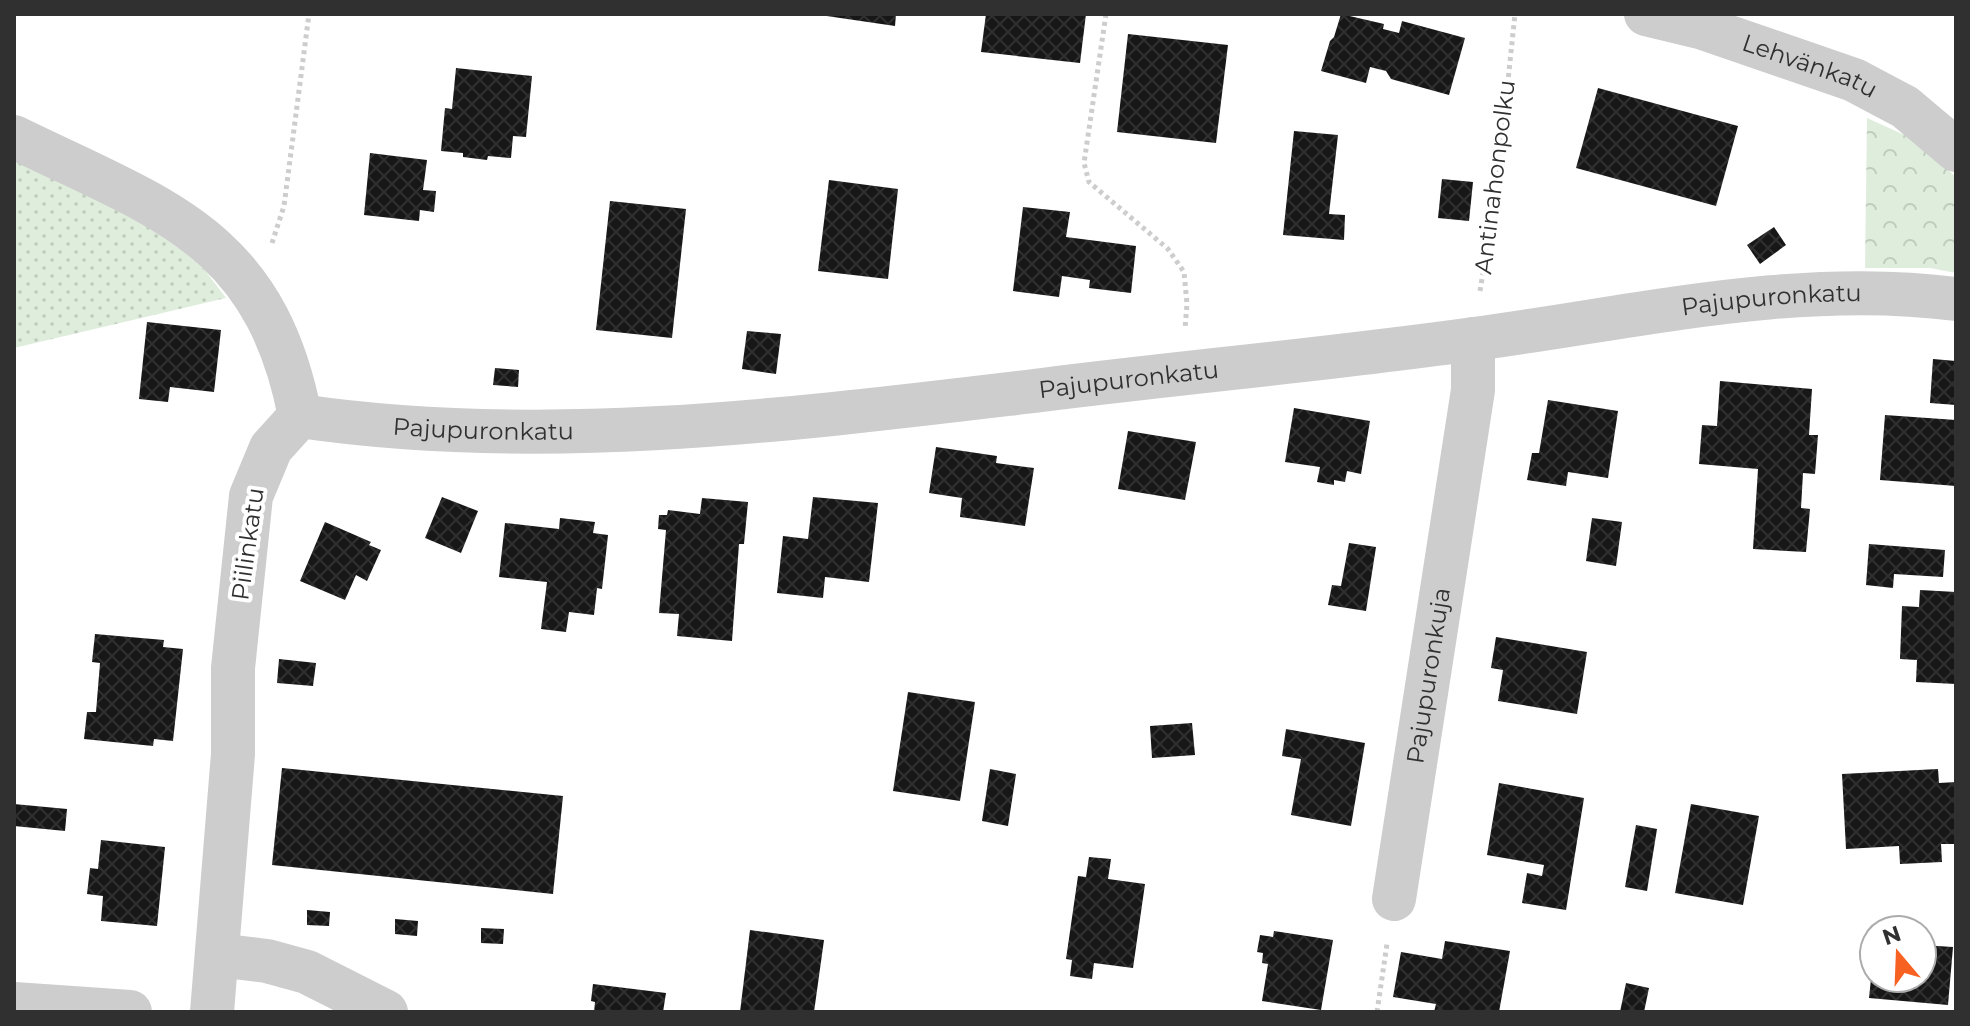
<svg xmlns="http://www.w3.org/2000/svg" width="1970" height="1026" font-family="Montserrat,sans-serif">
	<defs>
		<pattern id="forest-crowns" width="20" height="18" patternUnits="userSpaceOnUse" patternTransform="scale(2)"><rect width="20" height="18" fill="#dfeedc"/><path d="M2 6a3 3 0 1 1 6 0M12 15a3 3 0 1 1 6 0" fill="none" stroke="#c0ccbd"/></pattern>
		<pattern id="park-dots" width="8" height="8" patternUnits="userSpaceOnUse" patternTransform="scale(2)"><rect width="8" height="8" fill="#dfeedc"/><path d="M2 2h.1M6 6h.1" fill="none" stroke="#c0ccbd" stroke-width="1.8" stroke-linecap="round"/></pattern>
		<pattern id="building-cross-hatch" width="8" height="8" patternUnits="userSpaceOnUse" patternTransform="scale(2)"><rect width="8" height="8" fill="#171717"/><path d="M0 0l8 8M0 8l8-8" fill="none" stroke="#303030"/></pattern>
	</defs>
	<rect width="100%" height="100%" fill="#fff"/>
	<path fill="url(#forest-crowns)" d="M1867,118l44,20 45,39v96l-26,-5h-65z"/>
	<path fill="url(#park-dots)" d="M14,157l70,33 88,51 32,28 22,29 -212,50z"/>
	<g fill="url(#building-cross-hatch)">
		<path d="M813,14h83l-1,12z"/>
		<path d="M986,14h100l-6,49 -99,-11z"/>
		<path d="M1341,14l43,10 -1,5 16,4 3,-12 63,17 -16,57 -58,-16 -5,-8 -16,-4 -4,16 -45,-12 9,-30 4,-4z"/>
		<path d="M1128,34l100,11 -12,98 -99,-11z"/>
		<path d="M456,68l76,8 -6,61 -13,-1 -2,22 -23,-2 -1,4 -24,-3v-4l-22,-2 4,-43 7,1z"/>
		<path d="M1598,88l140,38 -22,80 -140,-38z"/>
		<path d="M1294,131l44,4 -9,79 16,1 -1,25 -61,-5z"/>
		<path d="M370,153l57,7 -4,30 13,1 -2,21 -14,-2 -1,11 -55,-6z"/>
		<path d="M1442,179l31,3 -4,39 -31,-3z"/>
		<path d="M829,180l69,9 -10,90 -70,-8z"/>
		<path d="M610,201l76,8 -14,129 -76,-8z"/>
		<path d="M1023,207l47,5 -4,25 70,9 -5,47 -42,-5 1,-8 -28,-4 -3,21 -46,-6z"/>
		<path d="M1774,227l12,18 -26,19 -13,-19z"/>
		<path d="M147,322l74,8 -7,62 -44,-5 -2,15 -29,-3z"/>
		<path d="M747,331l34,3 -5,40 -34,-5z"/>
		<path d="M1933,359l23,2v44l-26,-2z"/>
		<path d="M495,368l24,2 -1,17 -25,-2z"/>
		<path d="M1720,381l92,8 -3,46h9l-3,39 -12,-1 -2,35 9,1 -4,43 -53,-3 5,-80 -59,-5 3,-39 15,1z"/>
		<path d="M1548,400l70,11 -10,67 -40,-6 -2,14 -39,-6 5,-27h7z"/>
		<path d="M1294,408l76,13 -9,53 -14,-3 -2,11 -11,-2v5l-17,-3 3,-15 -35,-5z"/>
		<path d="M1885,415l71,5v66l-76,-6z"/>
		<path d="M1128,431l68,11 -11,58 -67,-11z"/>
		<path d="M936,447l61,9 -1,7 38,5 -9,58 -65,-9 2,-19 -33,-5z"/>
		<path d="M442,497l36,14 -17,42 -36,-15z"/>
		<path d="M813,497l65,6 -9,79 -44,-5 -2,21 -46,-5 6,-57 25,3z"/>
		<path d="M702,498l46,4 -4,42h-5l-7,97 -55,-5 2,-22 -20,-1 7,-83 -8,-1 1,-14h8l1,-5 32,4z"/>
		<path d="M560,518l35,4 -2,11 15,2 -6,54 -5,-1 -3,27 -25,-3 -3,20 -25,-3 6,-47 -48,-5 6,-54 54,6z"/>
		<path d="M1592,518l30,4 -6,44 -30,-5z"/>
		<path d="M325,522l46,20 -2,3 12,5 -14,31 -11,-6 -11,25 -45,-19z"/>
		<path d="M1349,543l27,4 -10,64 -38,-6 4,-20 9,1z"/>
		<path d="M1869,544l76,6 -2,27 -49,-3 -1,14 -27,-3z"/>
		<path d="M1920,590l36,2v92l-40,-2 1,-22 -17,-1 2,-53 17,1z"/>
		<path d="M95,634l69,6 -1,7 20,2 -10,92 -19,-2 -1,7 -69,-7 3,-27h9l4,-49 -8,-1z"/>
		<path d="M1496,637l91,15 -10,62 -79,-13 5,-31 -12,-2z"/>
		<path d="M279,659l37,4 -3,23 -36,-3z"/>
		<path d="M908,692l67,10 -15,99 -67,-10z"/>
		<path d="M1192,723l3,32 -43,3 -2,-32z"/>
		<path d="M1286,729l79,14 -14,83 -60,-11 10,-56 -19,-3z"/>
		<path d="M282,768l281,28 -10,98 -281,-29z"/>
		<path d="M990,769l26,5 -8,52 -26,-5z"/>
		<path d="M1938,769l1,14 17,-1v62h-15l1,18 -42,2 -1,-18 -53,3 -4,-75z"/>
		<path d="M1499,783l85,15 -18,112 -44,-7 5,-30 15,3 2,-11 -57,-10z"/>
		<path d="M14,804l53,5 -2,22 -51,-5z"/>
		<path d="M1691,804l68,12 -16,89 -68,-12z"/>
		<path d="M1636,825l21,4 -10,62 -22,-4z"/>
		<path d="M101,840l64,7 -8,79 -56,-5 2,-25 -16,-2 3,-26 8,1z"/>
		<path d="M1089,857l22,2 -3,20 37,5 -12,84 -39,-5 -2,16 -22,-3 2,-16 -6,-1 12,-83 8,1z"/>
		<path d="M307,910l23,2 -1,14 -22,-1z"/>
		<path d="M395,919l23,2 -1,15 -22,-2z"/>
		<path d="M481,928l23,1 -1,15 -22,-1z"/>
		<path d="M750,930l74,10 -10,72h-74z"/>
		<path d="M1274,931l59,9 -12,70 -59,-9 6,-37 -6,-1 1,-10 -6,-1 3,-17 13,2z"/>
		<path d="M1445,941l65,10 -11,61h-65l2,-8 -43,-7 8,-45 41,7z"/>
		<path d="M1922,945l31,2 -5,58 -79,-7 3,-29h2v9h48z"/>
		<path d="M1626,983l23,5 -5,24h-24z"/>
		<path d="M593,984l73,9 -3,19h-69l1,-10 -4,-1z"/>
	</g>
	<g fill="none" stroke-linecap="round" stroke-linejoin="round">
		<g stroke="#cdcdcd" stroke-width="5" stroke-dasharray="4 4" stroke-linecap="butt">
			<path d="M1106,14l-22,149 5,19 79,67 16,23 3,32 -2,25"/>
			<path d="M272,243l12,-37 25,-192"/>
			<path d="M1480,291l17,-106 18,-171"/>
			<path d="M1377,1012l10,-68"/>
		</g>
		<g stroke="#cdcdcd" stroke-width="44">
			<path id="s1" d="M1646,14l54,13 154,53 51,27 51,43"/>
			<path d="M14,137c147,72 251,99 286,279l-29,32 -20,48 -18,172v86l-21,258"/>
			<path id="s2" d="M300,416c246,36 497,3 742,-26 144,-18 288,-31 432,-51 159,-21 322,-61 482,-40"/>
			<path id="s3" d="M1394,899l79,-509v-51"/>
			<path d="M217,955l50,6 40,11 79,40"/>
			<path d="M14,1004l116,8"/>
		</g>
	</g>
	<g text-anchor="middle" stroke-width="8" stroke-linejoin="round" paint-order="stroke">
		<g font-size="24" fill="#303030" stroke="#fff">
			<text dy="8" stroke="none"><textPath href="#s1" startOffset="172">Lehvänkatu</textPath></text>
			<text transform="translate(1495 177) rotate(-83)" y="8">Antinahonpolku</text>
			<text dy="8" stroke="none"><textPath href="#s2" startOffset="1480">Pajupuronkatu</textPath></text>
			<text dy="8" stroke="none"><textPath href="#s2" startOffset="832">Pajupuronkatu</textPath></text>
			<text dy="8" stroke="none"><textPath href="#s2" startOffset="184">Pajupuronkatu</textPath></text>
			<text transform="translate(248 544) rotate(-82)" y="8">Piilinkatu</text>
			<text dy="8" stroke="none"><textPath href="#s3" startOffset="226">Pajupuronkuja</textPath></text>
		</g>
	</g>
	<rect width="1970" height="1026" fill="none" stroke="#303030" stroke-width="32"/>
	<g transform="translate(1898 954) rotate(341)"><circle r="38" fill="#ffffff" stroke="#acacac" stroke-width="2"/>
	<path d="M0-6L14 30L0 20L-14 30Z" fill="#f76122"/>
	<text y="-12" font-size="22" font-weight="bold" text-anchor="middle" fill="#303030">N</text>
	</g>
</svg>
